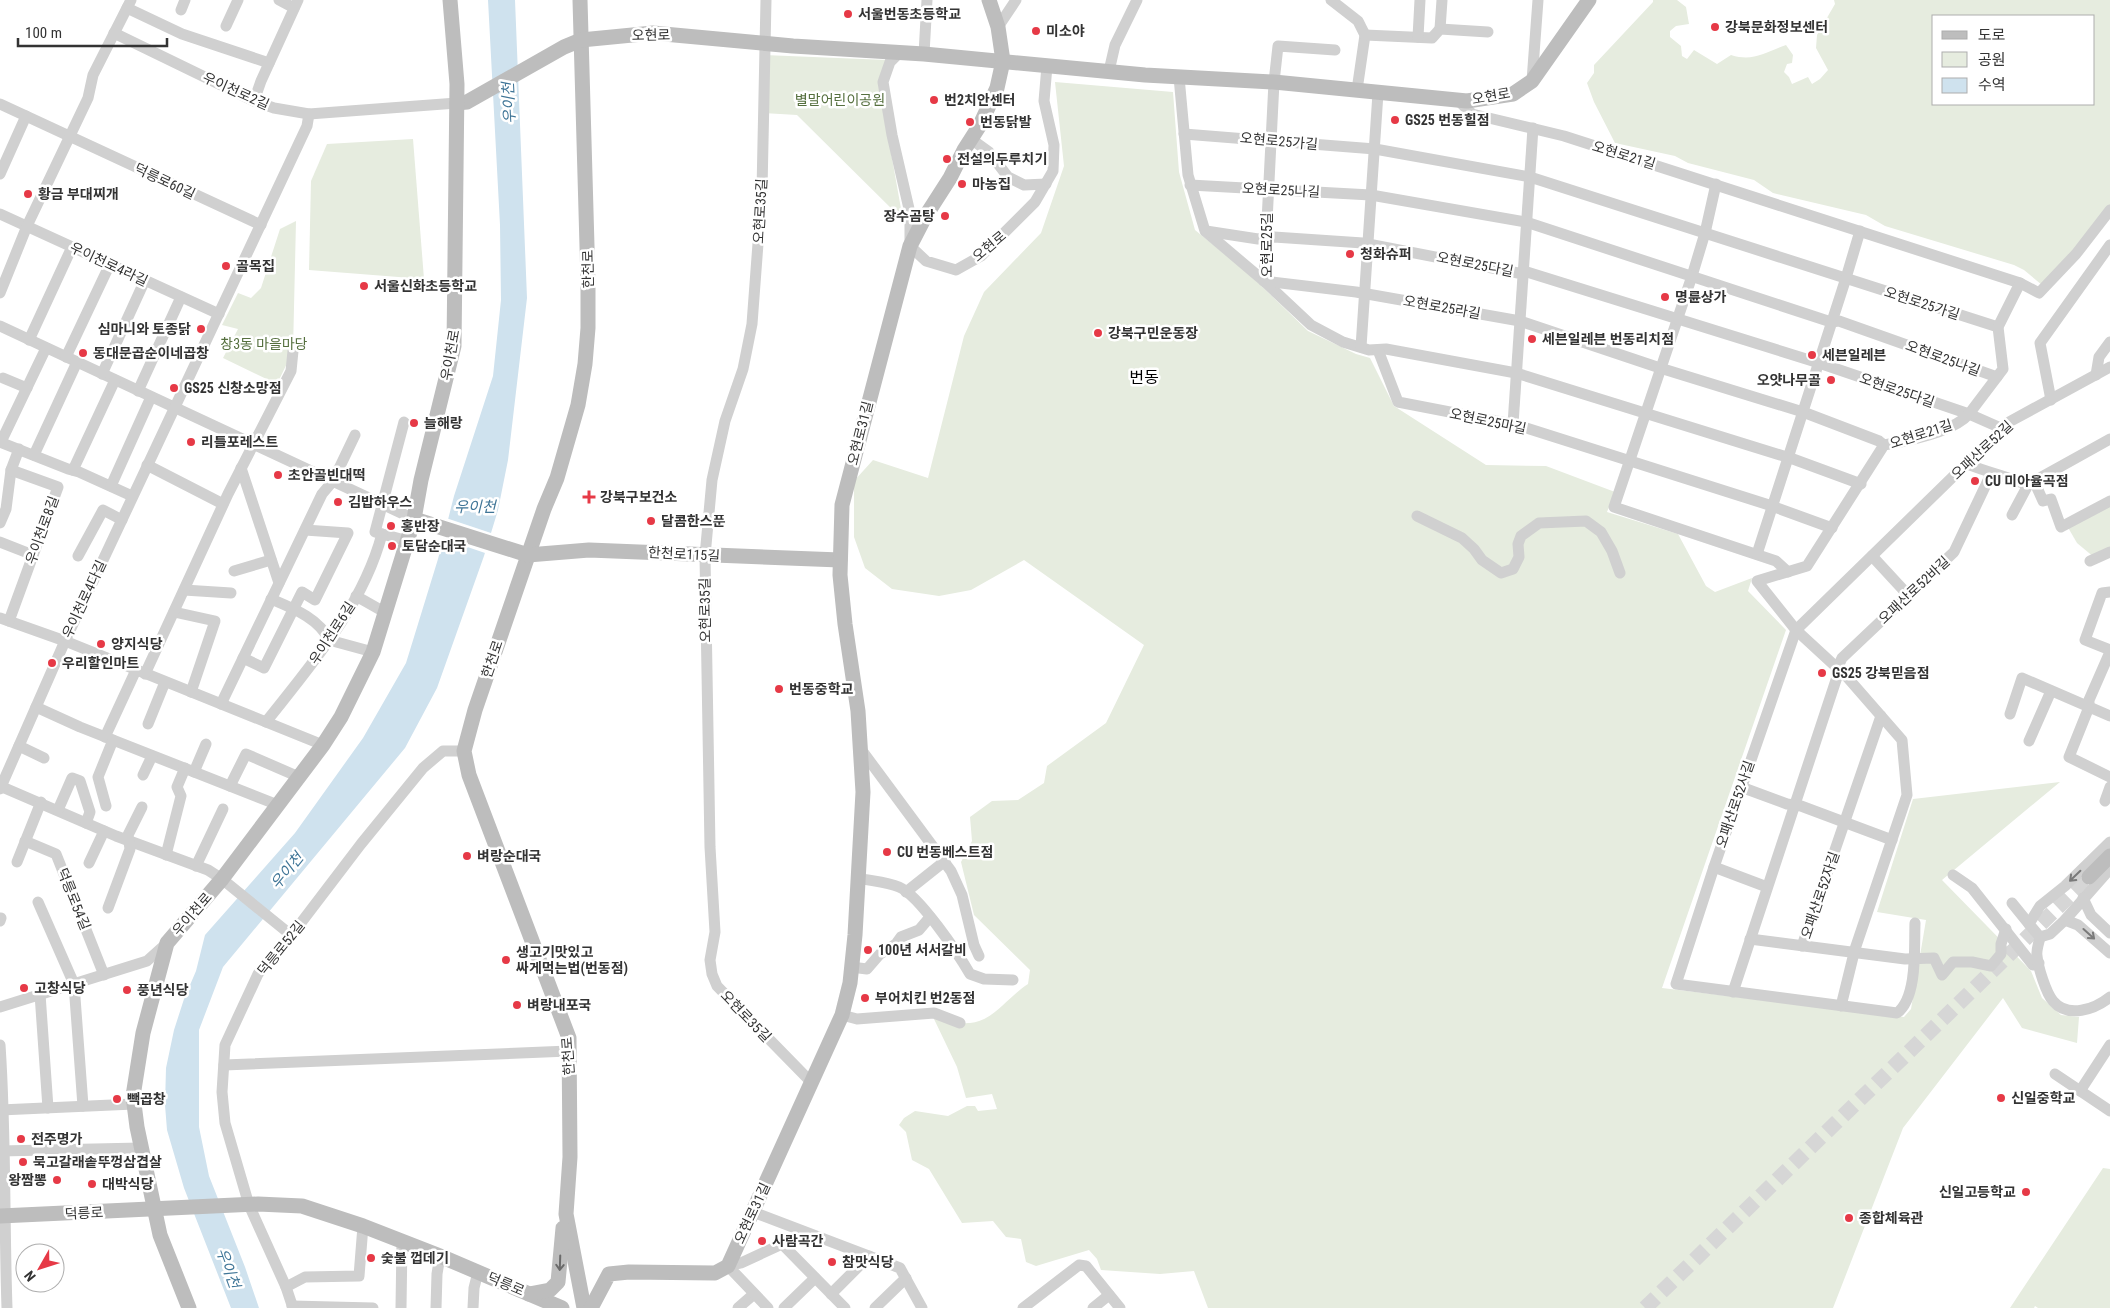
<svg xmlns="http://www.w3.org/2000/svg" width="2110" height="1308" font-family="'Roboto Condensed','Noto Sans KR',sans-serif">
	<rect width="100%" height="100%" fill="#fff"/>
	<g fill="#e6ecdf" fill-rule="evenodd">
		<path d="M1653,0h24l9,7 3,17 -13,2 -6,5v6l11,9 1,10 5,3 7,-9 23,14 14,-9c22,7 33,-2 55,-10l7,10 -1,8 -5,1 -3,8 5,5 3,7 16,-7 4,7 8,-5 8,-9 -12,-22 1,-13 18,-31 -1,-4h276v209l-68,76 -18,-15 -10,-5 -129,-39 -19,-11 -93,-22 -19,-13 -66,-17 -13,-7 -60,-13 -21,-41 -7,-19 7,-10v-8l59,-63zM1934,16h160v88h-160z"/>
		<path d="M764,55l123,5 -7,31 23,129 -106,-105 -34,-2z"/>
		<path d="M1055,82l118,10 6,80 16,58 53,43 60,58 48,23 14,4 24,48 92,59 60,1 69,26 -8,20 71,22 28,52 9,6 37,-14 -4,13 38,39 -124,358 242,29 7,-8 15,-89 -49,-8 36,-113 147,-17 -118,98 89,91 11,27 19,17 18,2 -2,26 -55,-15 -19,-30 -100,130 -70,180h-625l-14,-37 -34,3 -59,-4 -4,-11 -8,-9 -53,16 -10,-4 -5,-23 -15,-2 -13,-16 -31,2 -33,-54 -17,-9 -6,-28 -7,-7 5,-7 11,-7 33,5 19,-10h8l3,5 19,-2 -5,-15 -26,4 -9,-31 -23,-48c11,1 24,5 36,4 22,-1 39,-27 58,-39l2,-14 -56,-55 -13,-53 11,-21 -2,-24 22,-16 26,-1 26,-17 3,-17 59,-43 38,-78 -120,-85 -53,30 -32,6 -47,-7 -27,-21 -11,-31v-56l19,-21 55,18 36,-142 20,-44 57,-59 23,-67z"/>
		<path d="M413,139l11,140 -115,-9 2,-89 16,-37z"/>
		<path d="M296,221l-3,130 -16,33 -54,-26 15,-29 -16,-4 16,-32 13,5 10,-10 19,-59z"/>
		<path d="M2110,501v51l-15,6 -18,-15 -11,-19z"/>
		<path d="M2103,1168l7,1v139h-72l-3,-2 -1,2h-24z"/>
	</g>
	<path fill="#cfe2ee" d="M488,0h27l12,298 -19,162 -10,50 -14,46 -47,132 -32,60 -182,219 -24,63v97l10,49 36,91 14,41h-28l-47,-120 -17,-58 -2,-25 1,-37 8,-38 10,-31 12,-28 9,-36 90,-102 68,-95 43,-75 32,-104 16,-63 39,-120 8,-76 -1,-75z"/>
	<path fill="#fff" d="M446,518l48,16 -6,20 -47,-16z"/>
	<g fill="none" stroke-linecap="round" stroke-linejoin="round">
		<path stroke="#d6d6d6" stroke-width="15" stroke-dasharray="15 8" stroke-linecap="butt" d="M1645,1308l444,-431"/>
		<g stroke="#d0d0d0" stroke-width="11">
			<path d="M279,0l15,8"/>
			<path d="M766,0l-4,190 -10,134 -9,45 -18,52 -13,59 -7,76 5,291 5,85 -5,28 2,14 5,12 95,97"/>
			<path d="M1331,0l27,21 7,14 -8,55"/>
			<path d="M127,8l55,26 87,29"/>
			<path d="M181,10l4,-10"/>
			<path d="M226,26l12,-26"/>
			<path d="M998,27l18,-27"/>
			<path d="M1440,29l2,-29"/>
			<path d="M114,33l140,68 20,7 35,6 148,-11"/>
			<path d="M1365,35l67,3 8,-9 48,3"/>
			<path d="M1418,37l2,-37"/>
			<path d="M900,52l-10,10 -7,20 9,53 18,78v33l16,15 30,9 25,-14 54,-54 18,-31 1,-26 -10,-44 3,-35"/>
			<path d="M924,54l3,-54"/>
			<path d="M1109,71l6,-26 22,-45"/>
			<path d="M1179,77l9,98 17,56 59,50 47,44 32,17 26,8 17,-1 130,24 277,86 68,25"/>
			<path d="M1532,81l6,-81"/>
			<path d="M1458,100l14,14 92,22 456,147 19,10 37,-39 34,-44"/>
			<path d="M254,101l7,-20 37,-81"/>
			<path d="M0,104l261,121"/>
			<path d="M1184,134l191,15 155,28 468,150"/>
			<path d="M971,139l18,13 19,25 16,8 22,-1"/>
			<path d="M0,174l26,-58"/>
			<path d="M1716,184l-11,49 -13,43 -78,231 162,54 12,11"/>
			<path d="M1190,185l181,10 155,27 305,100 8,-1 158,56"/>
			<path d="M0,214l219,100"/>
			<path d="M1206,231l52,8 16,-2 89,6 155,30 9,-1 292,91 150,51 34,15"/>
			<path d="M1264,281l92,11 164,29 140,47 143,44 76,29 5,4"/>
			<path d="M1264,281l10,-199 4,-36 57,4"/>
			<path d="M0,293l27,-67 61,-128 5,-23 38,-75"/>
			<path d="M0,326l414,193"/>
			<path d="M29,340l43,-93"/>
			<path d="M1361,347l17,-254"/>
			<path d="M1378,350l20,52 119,23 252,80 63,23"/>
			<path d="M66,357l44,-93"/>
			<path d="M102,374l43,-94"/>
			<path d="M2096,375l3,-18 11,-15"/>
			<path d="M3,378l24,10"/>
			<path d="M138,391l43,-94"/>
			<path d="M2051,400l-11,-57 70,-98"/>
			<path d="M404,422l-29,110 33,9"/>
			<path d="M1513,424l20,-296"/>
			<path d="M0,442l68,27 11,3 53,24"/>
			<path d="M1,442l45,-94"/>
			<path d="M34,455l43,-93"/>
			<path d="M1967,464c20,8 41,13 61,21"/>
			<path d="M147,465l76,39"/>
			<path d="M241,468l38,115"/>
			<path d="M73,470l42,-90"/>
			<path d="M2034,481l9,20 8,-2 10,28 49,-26"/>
			<path d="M2029,484l81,-45"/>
			<path d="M111,486l40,-89"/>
			<path d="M2012,515l16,-30"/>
			<path d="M1417,516l45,22 12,11 8,11 19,13 12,-4 6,-12 -1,-13 3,-8 18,-13 47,-2 15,11 11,19 8,22"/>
			<path d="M0,523l6,-14 5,-39 8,-21"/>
			<path d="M0,542l33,13"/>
			<path d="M1757,554l89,-276 14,-47"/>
			<path d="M78,556l25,-46 19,10"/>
			<path d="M1872,556l36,39"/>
			<path d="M2090,561l20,-9"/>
			<path d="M234,571l37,-11"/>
			<path d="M184,590l47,3"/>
			<path d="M2110,592l-8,1 -17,47 25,10"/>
			<path d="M356,596l30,17"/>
			<path d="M271,599c21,9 48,19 58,41l44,12"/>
			<path d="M174,612l41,9 -24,71"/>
			<path d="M0,618l65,23 258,104"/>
			<path d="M9,621l49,-134 -47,-17"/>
			<path d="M2110,652l-21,48v7l-20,50 41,20"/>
			<path d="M243,658l21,10 38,-76 13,8 33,-67 -43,-3"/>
			<path d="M145,674l83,-180 63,-123 2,-20"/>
			<path d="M221,704l101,-210 11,-13 22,-46"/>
			<path d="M36,707l44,20 198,78"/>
			<path d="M2010,714l12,-36 88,38"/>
			<path d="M266,722c45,-57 97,-116 116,-188"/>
			<path d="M148,724l17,-42"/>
			<path d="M105,737l31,-67"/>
			<path d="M2029,741l22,-50"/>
			<path d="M19,746l25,12"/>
			<path d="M860,748l91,123 11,24 12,50 5,11"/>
			<path d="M194,772l12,-28"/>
			<path d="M143,775l9,-19"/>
			<path d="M0,786l116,50 92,34 14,9 69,56"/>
			<path d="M230,786l16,-32 53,23"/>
			<path d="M1741,787l46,17 14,2 91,34"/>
			<path d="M0,789l65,-148 242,-515 2,-12"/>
			<path d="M2105,801l5,-14"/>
			<path d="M106,806l-8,-29 15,-37"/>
			<path d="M58,810l14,-32 8,3 10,31 -4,11"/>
			<path d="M25,841l31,13 48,121"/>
			<path d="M2110,842l-45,44 -25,20 -11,18 11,13 10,-3 15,-14 45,-51"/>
			<path d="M166,855l15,-59 -4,-9 8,-19"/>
			<path d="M17,862l24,-60"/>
			<path d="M89,863l15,-32"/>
			<path d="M196,866l27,-57"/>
			<path d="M1714,867l53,20"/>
			<path d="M1953,875l19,13 61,77 6,-2"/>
			<path d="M858,878c13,3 29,4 41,9 20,8 60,68 71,87l14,5 29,1"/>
			<path d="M906,892l39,-31"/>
			<path d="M2083,898l8,17 19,18"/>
			<path d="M38,902l36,82 9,122"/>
			<path d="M2012,903l17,21"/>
			<path d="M108,908l22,-59 -2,-14 14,-28"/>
			<path d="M2065,920l13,5 32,28"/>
			<path d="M0,921l1,-3"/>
			<path d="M1915,923c-1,24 3,74 -18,90l-221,-29 38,-117 82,-237 213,-208 101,-55"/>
			<path d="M2040,937c-1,6 -4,13 -3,19 1,11 9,37 16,45 15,18 42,8 57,-4"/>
			<path d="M1750,939l155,20 29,-1 8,17 11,-13h19l19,4 10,-12v-10l5,-15"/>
			<path d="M1802,946l79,-230"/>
			<path d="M851,967l16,2 13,-15 16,-10 5,-7 18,-7 11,-13"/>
			<path d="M1733,992l104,-315v-8l5,-11 112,-106 37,-78"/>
			<path d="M40,994l8,114"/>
			<path d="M1841,1006l14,-57 52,-154 -5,-55 -55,-63 -51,-47 -39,-49 50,-15 77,-121c24,-4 69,-13 85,-31l34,-45 -5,-42 22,-44"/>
			<path d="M0,1007l147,-46 20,-18"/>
			<path d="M842,1015l15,4 77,-6 26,10"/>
			<path d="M0,1045c6,87 4,175 7,263"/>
			<path d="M224,1065l345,-14"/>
			<path d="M2055,1074l55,37"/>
			<path d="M2080,1091l30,-46"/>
			<path d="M0,1110l134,-6"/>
			<path d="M0,1151l141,-3"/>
			<path d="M753,1212l147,56 22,40"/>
			<path d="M286,1287l19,-10 54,-1 4,-50"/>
			<path d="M831,1294l38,-38"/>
			<path d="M292,1306l81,2"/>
			<path d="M293,1308l-7,-21 -37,-82 -24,-82 -3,-31 3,-47 33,-71 39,-46 64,-84 62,-76 20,-17h21"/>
			<path d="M401,1308l1,-67"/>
			<path d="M436,1308l1,-34 3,-18"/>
			<path d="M473,1308l1,-20 4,-16"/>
			<path d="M738,1308l16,-14"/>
			<path d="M768,1308l-40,-42 13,-3 41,-19 63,64"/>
			<path d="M784,1308l31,-30"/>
			<path d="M875,1308l31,-30"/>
			<path d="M1023,1308l56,-43 7,1 34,42"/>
			<path d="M1093,1308l16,-13"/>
		</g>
		<g stroke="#bdbdbd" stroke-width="15">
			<path d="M580,0l8,281v47l-3,36 -7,41 -21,73 -13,31 -69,201 -11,41 5,24 100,263 1,119 -4,57 18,94"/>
			<path d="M457,103l10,-1 97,-55 17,-7 72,-7 140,13 131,8 221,21 129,7 193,19 46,-7 19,-13 57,-81"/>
			<path d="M414,519l114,36 61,-5 251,10"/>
			<path d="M2089,877l21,-21"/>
			<path d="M0,1216l258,-12 44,2 61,20 77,30 122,52"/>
			<path d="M529,1294l21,-4 8,-8 5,-54"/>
			<path d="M189,1308l-29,-73 -23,-108 -4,-31 10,-63 24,-90 55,-64 101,-134 18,-28 32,-65 41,-133 7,-39 33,-134 3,-262 -7,-84"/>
			<path d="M591,1308l18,-34 20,-2 86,1 13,-7 114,-251 8,-32 5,-48 8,-143 -5,-81 -13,-87 -5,-49 2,-70 68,-259 15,-29 25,-39 14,-28 16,-25 17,-37 6,-27 -5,-34 -9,-27"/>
		</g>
	</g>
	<defs><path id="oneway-shaft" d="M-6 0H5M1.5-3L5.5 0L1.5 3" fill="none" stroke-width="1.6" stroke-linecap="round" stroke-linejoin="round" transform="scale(1.25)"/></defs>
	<g stroke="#7a7a7a">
		<use href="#oneway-shaft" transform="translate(2075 876) rotate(136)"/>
		<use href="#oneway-shaft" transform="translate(2089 934) rotate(42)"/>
	</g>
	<use stroke="#6a6a6a" href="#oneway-shaft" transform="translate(560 1263) rotate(92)"/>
	<g fill="#e63946" stroke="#fff" stroke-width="2">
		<circle cx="848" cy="14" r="5"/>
		<circle cx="1715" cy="27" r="5"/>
		<circle cx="1036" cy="31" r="5"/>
		<circle cx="934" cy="100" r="5"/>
		<circle cx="1395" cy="120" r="5"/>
		<circle cx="970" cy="122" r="5"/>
		<circle cx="947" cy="159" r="5"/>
		<circle cx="962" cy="184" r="5"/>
		<circle cx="28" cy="194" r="5"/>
		<circle cx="945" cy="216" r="5"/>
		<circle cx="1350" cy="254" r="5"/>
		<circle cx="226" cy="266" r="5"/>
		<circle cx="364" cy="286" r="5"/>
		<circle cx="1665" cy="297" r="5"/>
		<circle cx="201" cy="329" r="5"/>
		<circle cx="1098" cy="333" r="5"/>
		<circle cx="1532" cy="339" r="5"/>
		<circle cx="83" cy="353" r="5"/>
		<circle cx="1812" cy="355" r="5"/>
		<circle cx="1831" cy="380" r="5"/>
		<circle cx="174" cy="388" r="5"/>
		<circle cx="414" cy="423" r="5"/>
		<circle cx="191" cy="442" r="5"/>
		<circle cx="278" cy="475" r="5"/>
		<circle cx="1975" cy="481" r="5"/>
		<path d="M586.5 489.5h5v5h5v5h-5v5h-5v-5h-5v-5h5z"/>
		<circle cx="338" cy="502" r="5"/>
		<circle cx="651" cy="521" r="5"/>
		<circle cx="391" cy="526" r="5"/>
		<circle cx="392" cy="546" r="5"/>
		<circle cx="101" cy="644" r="5"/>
		<circle cx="52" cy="663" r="5"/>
		<circle cx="1822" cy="673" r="5"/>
		<circle cx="779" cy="689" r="5"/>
		<circle cx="887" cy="852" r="5"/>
		<circle cx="467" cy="856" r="5"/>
		<circle cx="868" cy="950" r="5"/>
		<circle cx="506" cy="960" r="5"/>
		<circle cx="24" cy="988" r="5"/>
		<circle cx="127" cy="990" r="5"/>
		<circle cx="865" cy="998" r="5"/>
		<circle cx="517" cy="1005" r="5"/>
		<circle cx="2001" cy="1098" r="5"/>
		<circle cx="117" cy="1099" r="5"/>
		<circle cx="21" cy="1139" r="5"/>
		<circle cx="23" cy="1162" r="5"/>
		<circle cx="57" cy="1180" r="5"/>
		<circle cx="92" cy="1184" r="5"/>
		<circle cx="2026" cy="1192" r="5"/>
		<circle cx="1849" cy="1218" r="5"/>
		<circle cx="762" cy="1241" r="5"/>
		<circle cx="371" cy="1258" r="5"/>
		<circle cx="832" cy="1262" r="5"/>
	</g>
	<g text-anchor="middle" stroke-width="5" stroke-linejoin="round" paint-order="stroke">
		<g font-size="14" font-weight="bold" fill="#333" stroke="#fff" text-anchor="start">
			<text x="858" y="19">서울번동초등학교</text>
			<text x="1725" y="32">강북문화정보센터</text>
			<text x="1046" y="36">미소야</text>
			<text x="944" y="105">번2치안센터</text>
			<text x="1405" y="125">GS25 번동힐점</text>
			<text x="980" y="127">번동닭발</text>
			<text x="957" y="164">전설의두루치기</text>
			<text x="972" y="189">마농집</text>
			<text x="38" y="199">황금 부대찌개</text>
			<text x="935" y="221" text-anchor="end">장수곰탕</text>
			<text x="1360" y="259">청화슈퍼</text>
			<text x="236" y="271">골목집</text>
			<text x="374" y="291">서울신화초등학교</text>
			<text x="1675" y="302">명륜상가</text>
			<text x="191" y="334" text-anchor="end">심마니와 토종닭</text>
			<text x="1108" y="338">강북구민운동장</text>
			<text x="1542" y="344">세븐일레븐 번동리치점</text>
			<text x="93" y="358">동대문곱순이네곱창</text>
			<text x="1822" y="360">세븐일레븐</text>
			<text x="1821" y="385" text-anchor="end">오얏나무골</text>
			<text x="184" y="393">GS25 신창소망점</text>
			<text x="424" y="428">늘해랑</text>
			<text x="201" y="447">리틀포레스트</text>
			<text x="288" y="480">초안골빈대떡</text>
			<text x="1985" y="486">CU 미아율곡점</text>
			<text x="600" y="502">강북구보건소</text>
			<text x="348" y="507">김밥하우스</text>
			<text x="661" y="526">달콤한스푼</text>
			<text x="401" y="531">홍반장</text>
			<text x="402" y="551">토담순대국</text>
			<text x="111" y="649">양지식당</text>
			<text x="62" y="668">우리할인마트</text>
			<text x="1832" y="678">GS25 강북믿음점</text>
			<text x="789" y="694">번동중학교</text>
			<text x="897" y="857">CU 번동베스트점</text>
			<text x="477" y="861">벼랑순대국</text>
			<text x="878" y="955">100년 서서갈비</text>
			<text x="516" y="957">생고기맛있고<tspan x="516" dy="16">싸게먹는법(번동점)</tspan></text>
			<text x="34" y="993">고창식당</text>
			<text x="137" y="995">풍년식당</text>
			<text x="875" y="1003">부어치킨 번2동점</text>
			<text x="527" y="1010">벼랑내포국</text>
			<text x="2011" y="1103">신일중학교</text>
			<text x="127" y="1104">빽곱창</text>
			<text x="31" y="1144">전주명가</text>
			<text x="33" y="1167">묵고갈래솥뚜껑삼겹살</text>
			<text x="47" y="1185" text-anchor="end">왕짬뽕</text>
			<text x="102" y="1189">대박식당</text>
			<text x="2016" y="1197" text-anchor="end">신일고등학교</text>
			<text x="1859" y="1223">종합체육관</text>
			<text x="772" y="1246">사람곡간</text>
			<text x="381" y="1263">숯불 껍데기</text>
			<text x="842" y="1267">참맛식당</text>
		</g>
		<g font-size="14" fill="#333" stroke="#fff">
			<text transform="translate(651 35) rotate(-1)" y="5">오현로</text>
			<text transform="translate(236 91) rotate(24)" y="5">우이천로2길</text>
			<text transform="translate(1491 96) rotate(-10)" y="5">오현로</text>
			<text transform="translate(1279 141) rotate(5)" y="5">오현로25가길</text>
			<text transform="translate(1624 155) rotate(17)" y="5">오현로21길</text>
			<text transform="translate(165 181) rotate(25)" y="5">덕릉로60길</text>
			<text transform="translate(1281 190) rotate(3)" y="5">오현로25나길</text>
			<text transform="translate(760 211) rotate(-87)" y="5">오현로35길</text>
			<text transform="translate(1267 245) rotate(-90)" y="5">오현로25길</text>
			<text transform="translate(989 246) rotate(-40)" y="5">오현로</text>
			<text transform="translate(109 264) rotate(25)" y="5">우이천로4라길</text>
			<text transform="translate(1475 264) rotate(11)" y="5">오현로25다길</text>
			<text transform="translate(588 269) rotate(-91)" y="5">한천로</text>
			<text transform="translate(1922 303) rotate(18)" y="5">오현로25가길</text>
			<text transform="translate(1442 307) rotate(10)" y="5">오현로25라길</text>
			<text transform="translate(450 355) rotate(-80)" y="5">우이천로</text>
			<text transform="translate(1943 358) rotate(20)" y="5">오현로25나길</text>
			<text transform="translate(1897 390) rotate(19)" y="5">오현로25다길</text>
			<text transform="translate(1488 421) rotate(12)" y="5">오현로25마길</text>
			<text transform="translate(860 433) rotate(-76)" y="5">오현로31길</text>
			<text transform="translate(1921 434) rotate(-18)" y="5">오현로21길</text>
			<text transform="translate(1982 450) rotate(-43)" y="5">오패산로52길</text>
			<text transform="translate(42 530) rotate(-70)" y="5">우이천로8길</text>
			<text transform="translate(684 554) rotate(3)" y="5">한천로115길</text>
			<text transform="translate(1914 590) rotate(-43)" y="5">오패산로52바길</text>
			<text transform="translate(84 599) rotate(-65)" y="5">우이천로4다길</text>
			<text transform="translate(705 610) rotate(-91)" y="5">오현로35길</text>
			<text transform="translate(332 633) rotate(-57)" y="5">우이천로6길</text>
			<text transform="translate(492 659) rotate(-71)" y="5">한천로</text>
			<text transform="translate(1735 804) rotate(-71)" y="5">오패산로52사길</text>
			<text transform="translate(1820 895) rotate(-71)" y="5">오패산로52자길</text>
			<text transform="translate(74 899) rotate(68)" y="5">덕릉로54길</text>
			<text transform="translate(192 914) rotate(-49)" y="5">우이천로</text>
			<text transform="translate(281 948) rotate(-51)" y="5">덕릉로52길</text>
			<text transform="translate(746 1016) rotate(46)" y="5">오현로35길</text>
			<text transform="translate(568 1056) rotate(-94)" y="5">한천로</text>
			<text transform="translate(84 1213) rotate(-3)" y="5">덕릉로</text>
			<text transform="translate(752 1213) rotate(-65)" y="5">오현로31길</text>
			<text transform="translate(506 1284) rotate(23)" y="5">덕릉로</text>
		</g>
		<g font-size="14" fill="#56703f" stroke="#fff">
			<text x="840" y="105">별말어린이공원</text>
			<text x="264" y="349">창3동 마을마당</text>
		</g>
		<g font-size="15" font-style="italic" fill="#3f7597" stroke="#fff">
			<text transform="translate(509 103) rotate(-93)" y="5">우이천</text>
			<text x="475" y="512">우이천</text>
			<text transform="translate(287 871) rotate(-51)" y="5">우이천</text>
			<text transform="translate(228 1268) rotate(70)" y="5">우이천</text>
		</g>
		<g font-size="16" fill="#000" stroke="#fff">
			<text x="1144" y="383">번동</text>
		</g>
	</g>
	<rect x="1932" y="15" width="162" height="90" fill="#ffffff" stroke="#adadad"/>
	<rect x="1942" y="31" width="25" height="8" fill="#bdbdbd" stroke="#adadad"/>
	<text x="1978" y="40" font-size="15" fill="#333333">도로</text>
	<rect x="1942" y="52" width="25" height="15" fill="#e6ecdf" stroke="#adadad"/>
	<text x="1978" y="65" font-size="15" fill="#333333">공원</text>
	<rect x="1942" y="78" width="25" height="15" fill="#cfe2ee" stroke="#adadad"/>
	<text x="1978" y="90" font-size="15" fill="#333333">수역</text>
	<g transform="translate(40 1268) rotate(231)"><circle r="24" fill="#ffffff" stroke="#adadad"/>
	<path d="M0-4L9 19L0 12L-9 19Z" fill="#e63946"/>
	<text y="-8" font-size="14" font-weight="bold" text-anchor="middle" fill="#333333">N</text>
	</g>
	<path d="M18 38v8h149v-8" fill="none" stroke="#333333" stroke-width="2.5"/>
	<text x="25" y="38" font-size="15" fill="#333333" stroke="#ffffff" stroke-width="4" paint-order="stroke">100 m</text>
</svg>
